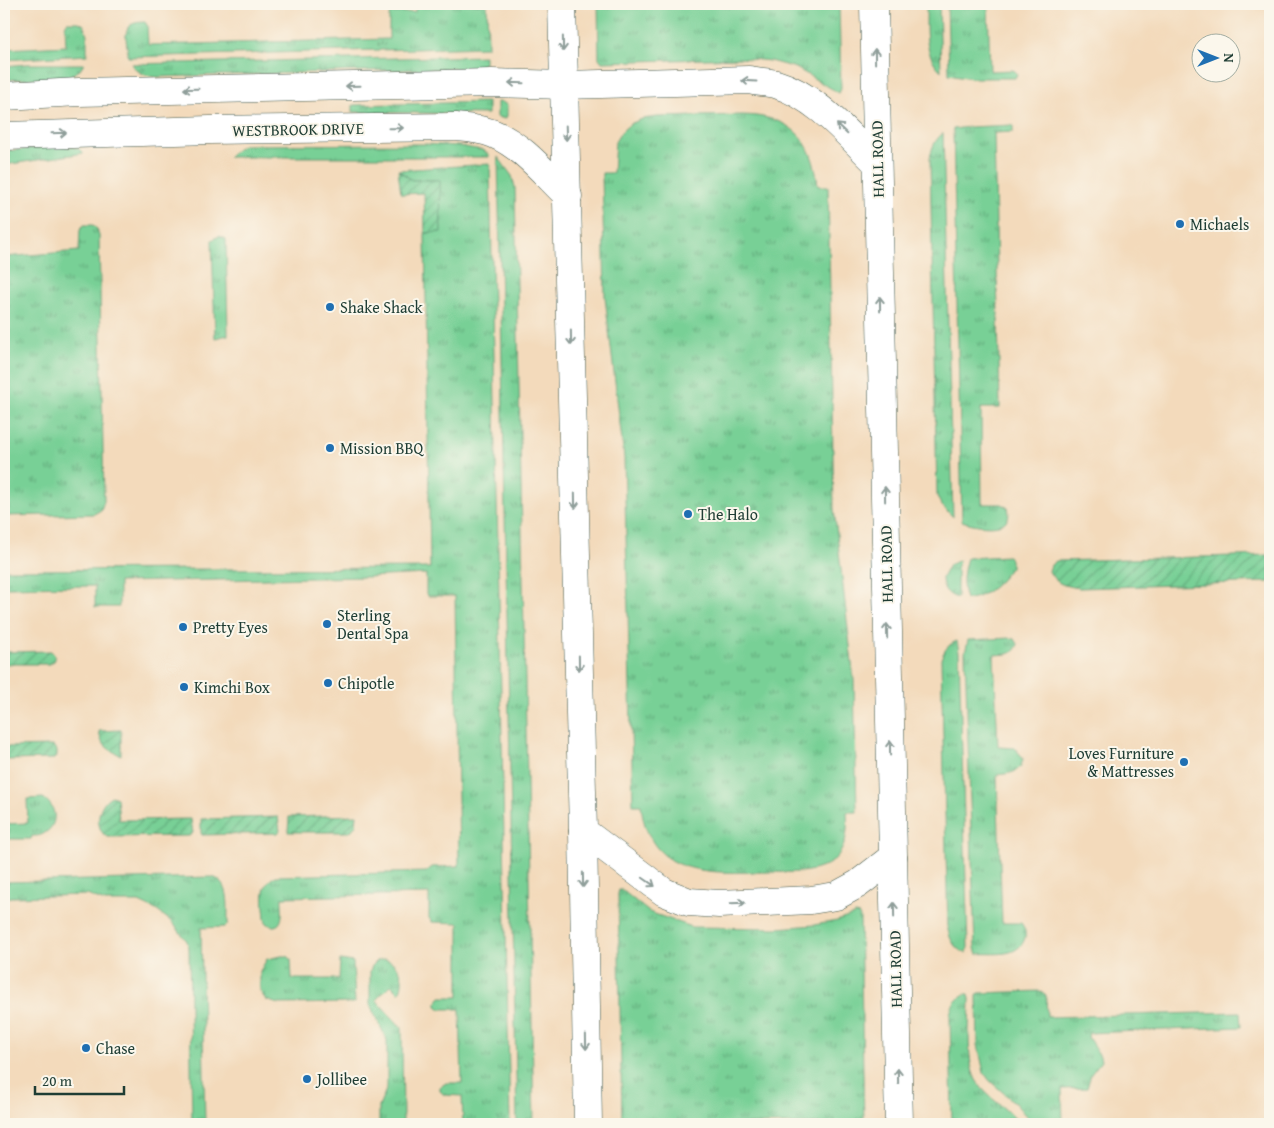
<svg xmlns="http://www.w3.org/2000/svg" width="1274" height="1128" font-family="'Gentium Book Plus',serif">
	<defs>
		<pattern id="grass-tufts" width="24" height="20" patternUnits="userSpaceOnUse" patternTransform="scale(1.25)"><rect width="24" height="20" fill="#78d096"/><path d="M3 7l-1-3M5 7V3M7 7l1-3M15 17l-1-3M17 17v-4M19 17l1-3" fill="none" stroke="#62aa7b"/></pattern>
		<pattern id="garden-furrows" width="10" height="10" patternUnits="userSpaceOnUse" patternTransform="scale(1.25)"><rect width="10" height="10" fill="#78d096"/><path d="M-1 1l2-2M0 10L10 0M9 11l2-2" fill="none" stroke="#62aa7b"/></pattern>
	</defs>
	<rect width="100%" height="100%" fill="#fbf7ec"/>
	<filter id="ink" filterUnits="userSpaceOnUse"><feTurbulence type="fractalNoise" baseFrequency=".02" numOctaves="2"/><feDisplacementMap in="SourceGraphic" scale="10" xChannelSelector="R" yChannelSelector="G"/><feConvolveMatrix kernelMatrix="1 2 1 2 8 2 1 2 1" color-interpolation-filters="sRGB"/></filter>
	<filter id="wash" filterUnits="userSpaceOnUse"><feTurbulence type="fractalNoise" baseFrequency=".0096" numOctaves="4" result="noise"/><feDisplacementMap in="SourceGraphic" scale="20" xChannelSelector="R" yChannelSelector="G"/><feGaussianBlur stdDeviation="1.12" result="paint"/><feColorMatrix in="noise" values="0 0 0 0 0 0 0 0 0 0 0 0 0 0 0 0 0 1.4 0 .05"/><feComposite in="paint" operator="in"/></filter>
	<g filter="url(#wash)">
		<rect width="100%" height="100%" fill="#f3dabb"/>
		<g fill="url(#grass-tufts)" stroke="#4c8665">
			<path d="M415,4h72l1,43 -360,10c-1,-20 -9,-35 17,-35l2,3 1,20 241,-6v-22l1,-4 25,-1z"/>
			<path d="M598,4h241l2,85 -2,4 -43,-25 -26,-7 -29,-3 -139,4 -3,-4z"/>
			<path d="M926,4h13l2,67c-19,-19 -14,-43 -15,-67z"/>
			<path d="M947,4h41l2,67 22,-1 3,1 2,3 -2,4h-44l-22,-4z"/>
			<path d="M67,22h12l5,3 3,10v20l-83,5v-11l62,-3 -1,-20z"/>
			<path d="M485,56v7l-9,4 -10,1 -311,9c-11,-2 -17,-4 -24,-13z"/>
			<path d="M27,64h57l-4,6 -13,7 -63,3v-14z"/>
			<path d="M488,102v12l-135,-2v-7z"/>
			<path d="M497,102h5l5,3v11l-2,3 -8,-2z"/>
			<path d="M742,115c49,1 71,23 76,71h10l6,323 20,171 3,132h-10c1,19 0,39 -17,51 -18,12 -44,9 -63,9 -58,1 -118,6 -126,-67h-8l-9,-347 -19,-161 -3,-124h11l2,-31 6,-10 9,-8 12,-5 15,-2z"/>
			<path d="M1013,125v7l-19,1 6,275h-19l1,96h20l6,4c7,25 -32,18 -46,13l-9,-392 16,-2z"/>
			<path d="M943,133l10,384 -12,-12 -4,-9 -7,-338c2,-11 5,-18 13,-25z"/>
			<path d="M424,144l35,2 23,4 7,4v3h-261l14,-12z"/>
			<path d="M60,146l17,2 7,5 -80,12v-14z"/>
			<path d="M498,157l14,19 3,11 19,937h-17z"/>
			<path d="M490,164l20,960h-47l-1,-28 -18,-1 -4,-4v-4l6,-4h16l-2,-74h-19l-4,-3v-4l4,-5h18v-74l-27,-1 -3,-4v-24l-147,3c-1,8 4,28 -8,29 -5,0 -8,-3 -9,-7 -1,-17 -6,-35 11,-43l150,-4 6,-5 27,-1 -4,-270h-27l-2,-2v-20l-59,3 -248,5v25h-24v-21l-91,1v-17l426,-2 -5,-335 15,-1 -1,-52h-27l-14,-10z"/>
			<path d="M84,225h9l4,4 2,6 5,266 -3,9 -7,4 -90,2v-259l75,-6 1,-22z"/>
			<path d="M219,236l7,3 2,96 -13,3 -3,-98z"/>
			<path d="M1008,556l3,4v7c-10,14 -26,32 -45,32 -5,-14 -3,-28 1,-41z"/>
			<path d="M959,560l-2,10v28c-9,-3 -15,-9 -15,-20l7,-13z"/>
			<path d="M1011,638l4,1 3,5c-4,12 -14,10 -24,11l4,92 17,1 8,10c-2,16 -13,15 -26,17l5,148h19c9,11 3,25 -11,29 -10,3 -23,1 -33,2l-2,-6 -10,-295 3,-13z"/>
			<path d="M957,641l2,11 9,296 -2,5c-10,-2 -16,-13 -18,-23l-7,-271c3,-8 7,-15 16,-18z"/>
			<path d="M43,798c14,8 16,28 0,36 -3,2 -8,2 -11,2l-1,3h-27v-15l24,-1 -1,-24z"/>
			<path d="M212,877c20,5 15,30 16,47l-3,3 -24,1 4,196h-13l-3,-176 -2,-7 -15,-19 -16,-12 -17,-8h-34l-18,-7 -77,2 -6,4v-19z"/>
			<path d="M622,890l27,22 43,15 86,1 36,-3 23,-4 19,-7 3,1 1,3 4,206h-242l-4,-230 1,-4z"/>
			<path d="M281,956h7l3,4 1,19h47l1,-19 13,2 2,41 -77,1 -12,-4 -6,-9v-20l7,-12z"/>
			<path d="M384,959c15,3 23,20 15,34l-8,-8 -15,15 26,28 1,96h-24v-17l8,-20v-47l-17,-35v-33l2,-6 5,-5z"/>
			<path d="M1041,991l5,4 1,22 193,-5 1,15 -152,6 -1,4 12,19 1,5 -10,13 -4,14 -25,1 1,35h-30l-19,-22 -24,-21 -6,-8 -6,-28 -1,-49 2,-3z"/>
			<path d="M966,994h3l1,4c0,22 -5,67 8,85 10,15 30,26 42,41h-68l-2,-108c1,-11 6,-17 16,-22z"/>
		</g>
		<g fill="url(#garden-furrows)" stroke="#4c8665">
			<path d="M398,170l14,10h28l1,52 -16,1 -1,-40 -23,1z"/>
			<path d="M1270,555v27l-190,6c-14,-2 -24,-3 -31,-17l2,-6 5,-4z"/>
			<path d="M51,651l3,3 1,6 -5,4h-46v-12z"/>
			<path d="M121,730v25c-12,-4 -21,-11 -22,-24z"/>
			<path d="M53,746l4,5v4l-3,4 -50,1v-13z"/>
			<path d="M112,796l5,2 2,22 72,-1 2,14 -4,3 -82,1c-14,-9 -9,-35 5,-41z"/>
			<path d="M357,815l-1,10 -6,7h-62l1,-15z"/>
			<path d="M278,817l2,14 -2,2 -76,2 -1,-2v-14z"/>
		</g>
	</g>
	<g filter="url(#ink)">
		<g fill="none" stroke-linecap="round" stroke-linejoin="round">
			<g stroke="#3f5548" stroke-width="29">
				<g id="minor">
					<path d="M4,96l75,-4 413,-9 72,2"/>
					<path d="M4,136l206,-6 246,-3c12,1 26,2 38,7 29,12 51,40 74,62"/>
				</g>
			</g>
			<g stroke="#3f5548" stroke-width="29">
				<g id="highway">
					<path d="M562,4l21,827 5,293"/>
					<path d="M874,4l25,1120"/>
					<path d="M564,85l185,-5c9,2 19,2 27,4 40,12 72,51 101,79"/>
					<path d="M583,831l81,61 25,10 30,2 92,-4 25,-4 22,-12 35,-27"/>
				</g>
			</g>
			<use href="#minor" stroke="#fff" stroke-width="28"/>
			<use href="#highway" stroke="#fff" stroke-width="28"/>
		</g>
		<defs><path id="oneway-shaft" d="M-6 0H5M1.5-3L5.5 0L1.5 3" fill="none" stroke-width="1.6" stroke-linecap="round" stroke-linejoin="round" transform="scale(1.25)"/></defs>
		<g stroke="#8f9e9a">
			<use href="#oneway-shaft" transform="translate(563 44) rotate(89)"/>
			<use href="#oneway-shaft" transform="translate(875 56) rotate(-91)"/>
			<use href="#oneway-shaft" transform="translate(749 81) rotate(-177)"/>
			<use href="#oneway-shaft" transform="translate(516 83) rotate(-178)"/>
			<use href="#oneway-shaft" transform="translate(353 86) rotate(179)"/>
			<use href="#oneway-shaft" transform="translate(191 89) rotate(179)"/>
			<use href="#oneway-shaft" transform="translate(396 128) rotate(-1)"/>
			<use href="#oneway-shaft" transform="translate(842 129) rotate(-136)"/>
			<use href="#oneway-shaft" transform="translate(59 133) rotate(-2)"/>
			<use href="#oneway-shaft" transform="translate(566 133) rotate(88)"/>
			<use href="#oneway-shaft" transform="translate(880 304) rotate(-91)"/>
			<use href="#oneway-shaft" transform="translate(571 338) rotate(89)"/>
			<use href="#oneway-shaft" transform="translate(885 494) rotate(-91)"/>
			<use href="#oneway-shaft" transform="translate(575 501) rotate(89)"/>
			<use href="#oneway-shaft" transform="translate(887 631) rotate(-91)"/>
			<use href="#oneway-shaft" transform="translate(579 663) rotate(89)"/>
			<use href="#oneway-shaft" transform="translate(890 748) rotate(-91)"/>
			<use href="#oneway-shaft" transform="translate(583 880) rotate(89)"/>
			<use href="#oneway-shaft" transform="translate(649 882) rotate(35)"/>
			<use href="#oneway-shaft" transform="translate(738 903) rotate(-2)"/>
			<use href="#oneway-shaft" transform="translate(894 910) rotate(-91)"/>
			<use href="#oneway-shaft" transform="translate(586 1042) rotate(89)"/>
			<use href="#oneway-shaft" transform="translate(898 1076) rotate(-91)"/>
		</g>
	</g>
	<g fill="#1f6fb2" stroke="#fbf7ec" stroke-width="2">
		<circle cx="1180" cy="224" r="5"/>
		<circle cx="330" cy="307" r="5"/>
		<circle cx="330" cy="448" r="5"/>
		<circle cx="688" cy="514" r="5"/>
		<circle cx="327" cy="624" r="5"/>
		<circle cx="183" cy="627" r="5"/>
		<circle cx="328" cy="683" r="5"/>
		<circle cx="184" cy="687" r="5"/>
		<circle cx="1184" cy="762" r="5"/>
		<circle cx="86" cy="1048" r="5"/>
		<circle cx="307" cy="1079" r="5"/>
	</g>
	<g text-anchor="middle" stroke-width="4" stroke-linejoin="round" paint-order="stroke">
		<g font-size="16" fill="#1f3d34" stroke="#fbf7ec">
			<text transform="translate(298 129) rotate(-1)" y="6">WESTBROOK DRIVE</text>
			<text transform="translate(877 159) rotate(-91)" y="6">HALL ROAD</text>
			<text transform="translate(886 564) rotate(-91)" y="6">HALL ROAD</text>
			<text transform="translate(895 969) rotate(-91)" y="6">HALL ROAD</text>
		</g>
		<g font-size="16" fill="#1f3d34" stroke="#fbf7ec" text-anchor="start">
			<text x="1190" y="230">Michaels</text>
			<text x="340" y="313">Shake Shack</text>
			<text x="340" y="454">Mission BBQ</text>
			<text x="698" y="520">The Halo</text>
			<text x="337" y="621">Sterling<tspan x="337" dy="18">Dental Spa</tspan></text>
			<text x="193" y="633">Pretty Eyes</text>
			<text x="338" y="689">Chipotle</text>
			<text x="194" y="693">Kimchi Box</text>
			<text x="1174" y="759" text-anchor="end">Loves Furniture<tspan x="1174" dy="18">&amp; Mattresses</tspan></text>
			<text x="96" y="1054">Chase</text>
			<text x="317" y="1085">Jollibee</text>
		</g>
	</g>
	<rect width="1274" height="1128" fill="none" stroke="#fbf7ec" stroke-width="20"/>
	<g transform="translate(1216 58) rotate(90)"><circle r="24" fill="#fbf7ec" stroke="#a3ada2"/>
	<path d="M0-4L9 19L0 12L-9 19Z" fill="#1f6fb2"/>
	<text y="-8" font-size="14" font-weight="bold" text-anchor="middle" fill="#1f3d34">N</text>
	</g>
	<path d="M35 1086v8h89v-8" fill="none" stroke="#1f3d34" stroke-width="2.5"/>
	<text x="42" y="1086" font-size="15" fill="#1f3d34" stroke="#fbf7ec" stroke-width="4" paint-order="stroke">20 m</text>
</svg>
